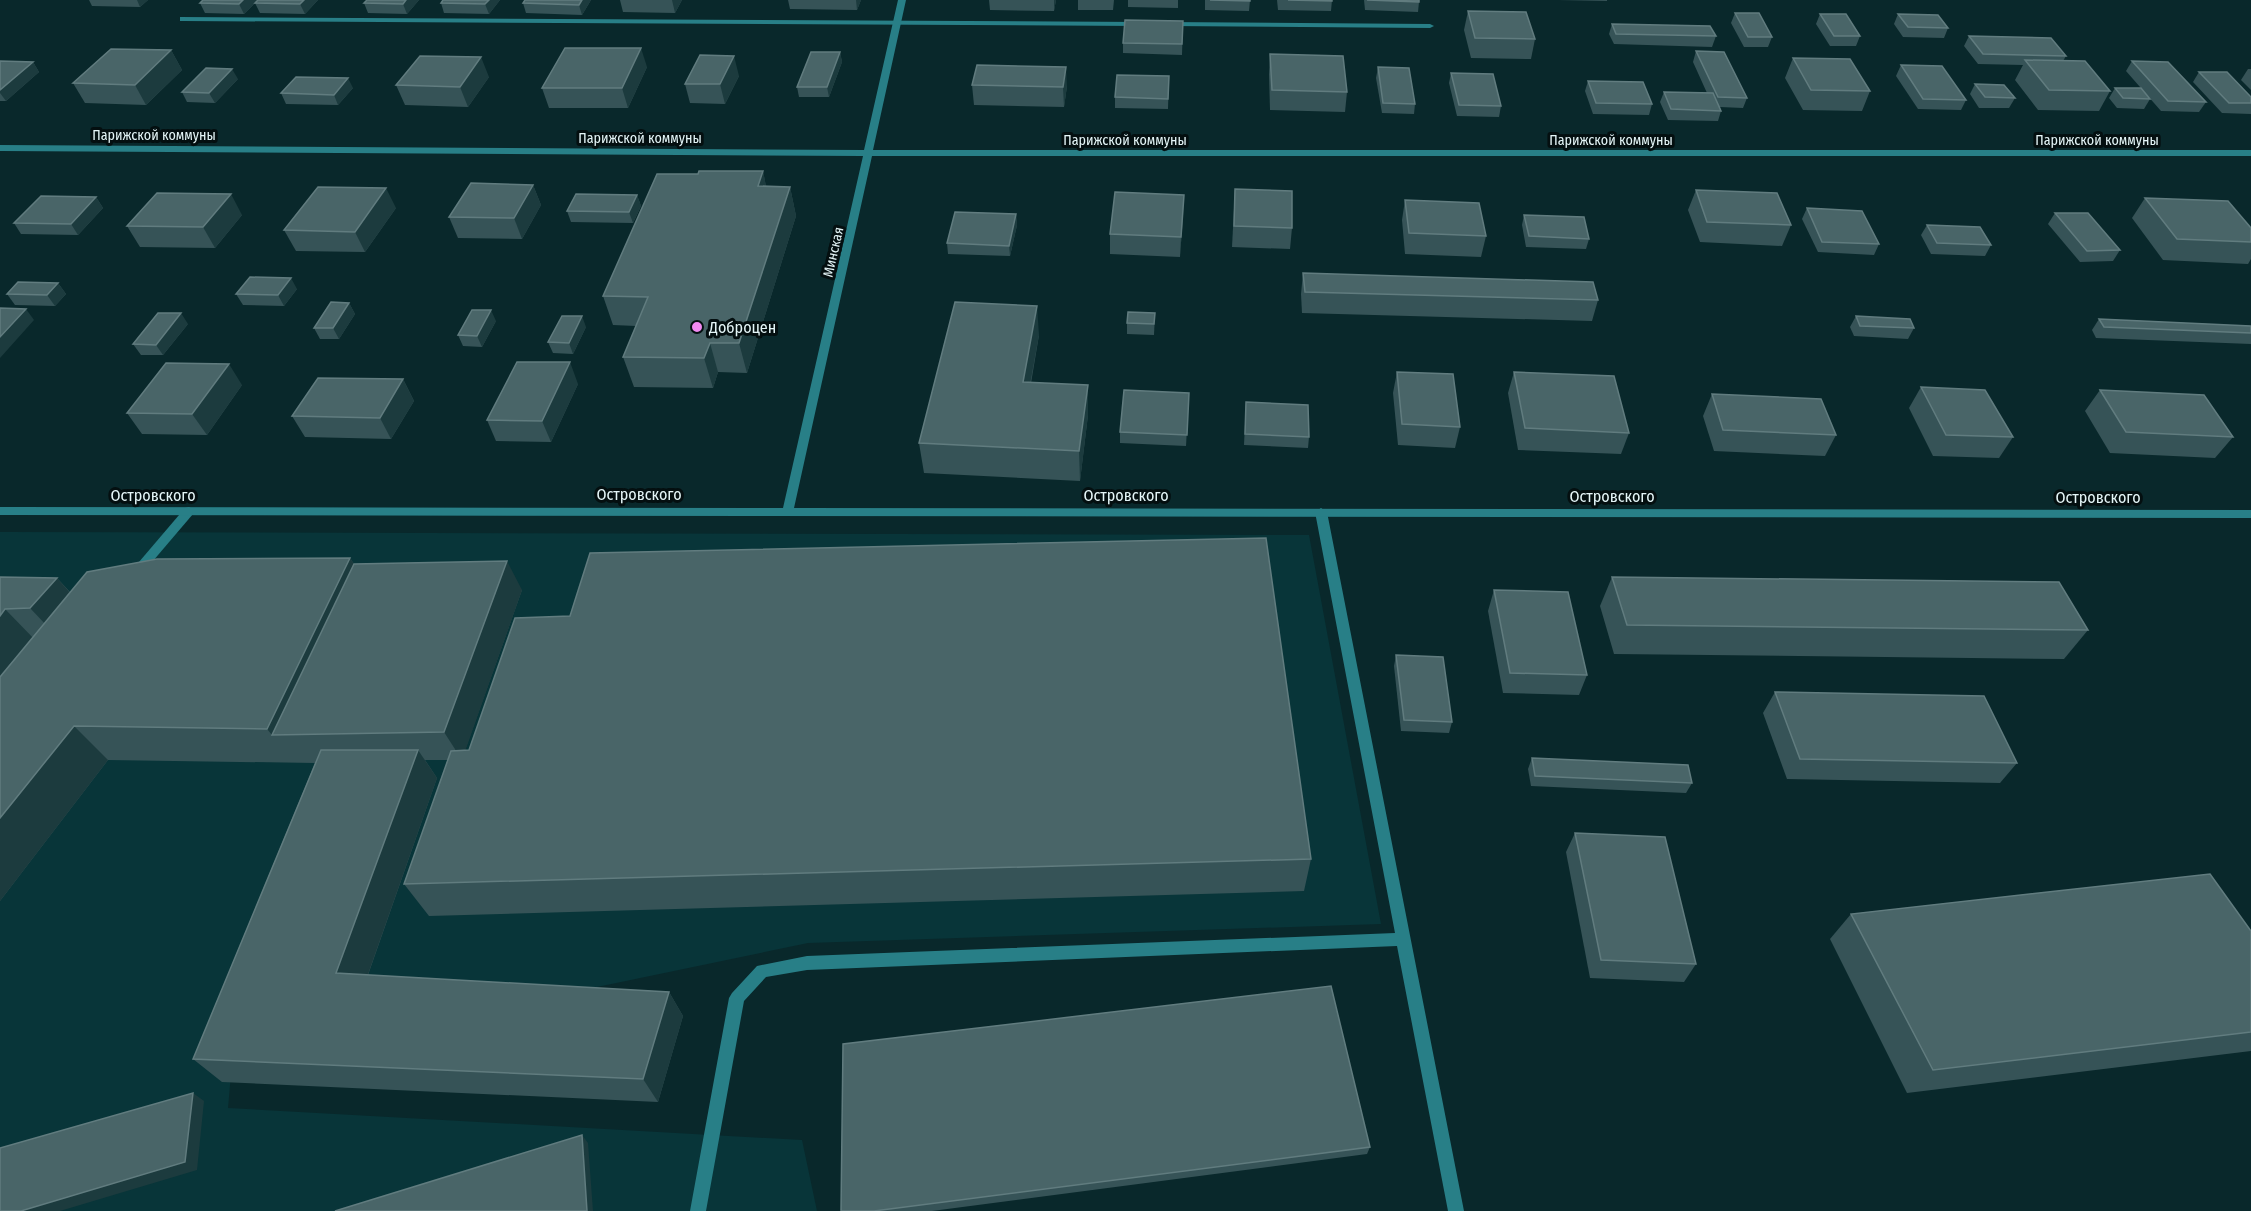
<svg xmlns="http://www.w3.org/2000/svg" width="2251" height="1211" font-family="'Fira Sans Condensed',sans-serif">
	<rect width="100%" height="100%" fill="#09282b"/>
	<path fill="#083539" d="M0,532l1309,3 72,389 -573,19 -576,120 -4,45 574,32 15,71h-817z"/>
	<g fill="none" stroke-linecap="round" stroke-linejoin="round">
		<g fill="#287f87" fill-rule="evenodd">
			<path d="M180,17l961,5 4,2 -4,2 -958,-5h-3z"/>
			<path d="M1165,22l265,2 4,2 -4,2 -262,-2h-3z"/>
			<path d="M189,507l6,4 -2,3 -52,61h-8l-2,-3 2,-3 52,-61z"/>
			<path d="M1321,508l6,4 137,699h-16l-51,-265 -590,24 -41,7 -22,24 -38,210h-16l39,-213 3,-5 25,-27 50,-10 588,-23 -80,-421z"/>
		</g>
		<path fill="#287f87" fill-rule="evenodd" d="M898,0h8l-33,150h1378v6h-1379l-78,352 1457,2v8l-2251,-3v-8l783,1 80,-352 -863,-5v-6l864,5z"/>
	</g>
	<g fill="#365357">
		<path d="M89,0h59l-8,7 -48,-1z"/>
		<path d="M203,0h115l-13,14 -45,-1 -5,-10 -11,11 -39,-1 -5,-10z"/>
		<path d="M367,0h52l-12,14 -39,-1 -4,-10z"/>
		<path d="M500,0l-11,14 -45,-1 -3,-10z"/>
		<path d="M525,0h66l-9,15 -56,-2 -3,-10z"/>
		<path d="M620,0h62l-7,13 -52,-1z"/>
		<path d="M788,0h73l-4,10 -67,-1z"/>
		<path d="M989,0h67l-2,11 -64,-1z"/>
		<path d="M1078,0h36l-1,10h-35z"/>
		<path d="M1128,0h50v8l-50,-1z"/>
		<path d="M1205,0h45l-1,11 -44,-1z"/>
		<path d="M1277,0h55l-1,11 -53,-1z"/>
		<path d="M1364,0h55v2l-1,10 -53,-2z"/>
		<path d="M1558,0h49v1z"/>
		<path d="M1468,11l67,28 -4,20 -60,-1 -7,-28z"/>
		<path d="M1735,13l37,24 -4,10h-24l-13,-24z"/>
		<path d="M1820,14l40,22 -4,10h-26l-14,-22z"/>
		<path d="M1898,14l50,14 -4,10 -41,-1 -9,-13z"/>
		<path d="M1183,21l-1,34 -59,-2v-10z"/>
		<path d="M1612,24l104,12 -4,11 -98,-3 -5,-10z"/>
		<path d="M1969,36l97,20 -3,5 47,30 -11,20 -61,-1 -23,-30 8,-15 -45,-1 -14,-18z"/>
		<path d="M171,50l11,20 -36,35 -61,-2 -12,-20z"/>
		<path d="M1696,51l51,47 -4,10 -23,-1 1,4 -3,10 -50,-1 -8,-18 4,-10 43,1 -14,-31z"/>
		<path d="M840,52l2,10 -13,35h-30l-2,-10z"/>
		<path d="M1270,54l77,38 -2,20 -75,-2 -1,-36z"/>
		<path d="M1793,58l77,33 -8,20 -59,-1 -18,-32z"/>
		<path d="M0,61l33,1 6,10 -33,29h-6z"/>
		<path d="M2132,61l74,41 -7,10 -38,-1 -35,-40z"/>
		<path d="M1901,65l65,35 -5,10 -43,-1 -22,-33z"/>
		<path d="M647,67l-19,41h-79l-7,-20z"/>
		<path d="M1378,67l37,37 -1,10 -32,-1 -6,-35z"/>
		<path d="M2248,69h3v21l-10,-10z"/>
		<path d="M2199,72l52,25v17l-29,-1 -29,-31z"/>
		<path d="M1451,73l50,33 -2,11 -42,-1 -8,-33z"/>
		<path d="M739,76l-14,28 -35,-1 -5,-19z"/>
		<path d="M1169,76l-1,33 -53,-1v-11z"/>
		<path d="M489,77l-21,30 -63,-2 -9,-20z"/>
		<path d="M238,79l-23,24 -28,-1 -5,-10z"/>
		<path d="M1588,81l64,23 -3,11 -56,-1 -8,-23z"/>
		<path d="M1975,84l40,14 -6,10h-30l-9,-14z"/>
		<path d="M972,85l95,1 -3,21 -90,-2z"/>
		<path d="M353,88l-15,17 -52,-1 -5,-11z"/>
		<path d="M2115,88l35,11 -6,10 -27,-1 -8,-10z"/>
		<path d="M763,171l3,16h24l6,29 -49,157 -29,-1 -5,16 -79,-1 -11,-30 13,-31 -23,-1 -10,-29 95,-122z"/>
		<path d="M533,185l8,20 -19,34 -64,-1 -9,-21z"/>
		<path d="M1235,189l57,39 -2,21 -58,-2z"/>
		<path d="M1696,190l95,35 -9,21 -82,-4 -12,-32z"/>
		<path d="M637,195l4,11 -8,17 -62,-1 -4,-11z"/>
		<path d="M96,197l7,11 -25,27 -57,-1 -7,-11z"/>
		<path d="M2145,198l106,30v31l-3,5 -85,-4 -31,-42z"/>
		<path d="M1405,200l81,36 -5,21 -76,-3 -3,-34z"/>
		<path d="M396,208l-31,44 -69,-1 -12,-21z"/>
		<path d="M1807,208l72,36 -5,11 -56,-3 -16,-33z"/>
		<path d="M2055,213l65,37 -7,11 -33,1 -32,-38z"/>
		<path d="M1016,214l1,11 -7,31 -62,-2 -1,-11z"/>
		<path d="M242,215l-27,33 -75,-1 -13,-21z"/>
		<path d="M1524,215l65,24 -3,10 -60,-2 -4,-22z"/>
		<path d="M1183,216l-3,41 -70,-3v-20z"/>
		<path d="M1927,225l64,20 -6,11 -54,-2 -10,-19z"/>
		<path d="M1303,273l295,27 -6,21 -290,-8 -1,-19z"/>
		<path d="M58,283l8,11 -11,12 -40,-1 -8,-11z"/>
		<path d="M297,289l-13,17 -41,-1 -7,-11z"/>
		<path d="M349,303l6,11 -16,25h-19l-6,-11z"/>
		<path d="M1155,313l-1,22 -27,-1v-11z"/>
		<path d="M1856,316l58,12 -6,11 -54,-3 -4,-9z"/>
		<path d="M2099,319l152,7v18l-155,-6 -4,-8z"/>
		<path d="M496,321l-14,26 -19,-1 -5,-11z"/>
		<path d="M188,324l-25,31h-22l-8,-11z"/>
		<path d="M586,327l-13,27 -20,-1 -5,-11z"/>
		<path d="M1039,335l-8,48 57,2v30l-8,66 -156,-8 -5,-30z"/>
		<path d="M1397,372l63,55 -5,21 -57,-3 -5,-52z"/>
		<path d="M1514,372l115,61 -8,21 -103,-4 -10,-57z"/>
		<path d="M403,379l11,22 -23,38 -86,-2 -13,-21z"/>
		<path d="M578,384l-27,58 -55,-1 -9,-21z"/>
		<path d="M242,385l-35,50 -65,-1 -15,-21z"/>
		<path d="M1921,387l92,50 -14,21 -66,-2 -24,-48z"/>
		<path d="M2100,390l133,47 -18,21 -105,-5 -25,-42z"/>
		<path d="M1189,393l-3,53 -66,-3v-11z"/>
		<path d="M1712,394l124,41 -11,21 -111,-5 -11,-35z"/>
		<path d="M1246,402l63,35 -1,11 -64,-3z"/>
		<path d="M350,558l4,6 168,26 -57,160 846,109 -7,32 -875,25 -25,-32 44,-124h-23l12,18 -69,197 301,17 14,24 -25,86 -436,-20 -29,-23 122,-296 -207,-3 -108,141v-324l57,1 13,14z"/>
		<path d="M1612,577l476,53 -24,29 -450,-5 -14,-48z"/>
		<path d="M1494,590l93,85 -8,20 -76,-2 -15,-82z"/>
		<path d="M1396,655l56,67 -3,11 -48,-2 -7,-65z"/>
		<path d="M1775,692l242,71 -17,20 -213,-4 -24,-66z"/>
		<path d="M1532,758l160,25 -6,10 -155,-7 -3,-17z"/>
		<path d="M1575,833l121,131 -12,18 -94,-4 -24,-126z"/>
		<path d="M1851,914l400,17v120l-344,42 -77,-154z"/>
		<path d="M1370,1147l-3,7 -435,57h-91z"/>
	</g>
	<g fill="#1c3b3e">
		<path d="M137,0h11l-8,7z"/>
		<path d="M243,0h15l-14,14 -5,-10z"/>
		<path d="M304,0h14l-13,14 -5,-10z"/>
		<path d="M406,0h13l-12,14 -4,-10z"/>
		<path d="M489,0h11l-11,14 -4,-10z"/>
		<path d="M582,0h9l-9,15 -3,-10z"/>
		<path d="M672,0h10l-7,13z"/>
		<path d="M856,0h5l-4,10z"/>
		<path d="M1054,0h2l-2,11z"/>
		<path d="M641,48l6,19 -19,41 -6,-20z"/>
		<path d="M171,50l11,20 -36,35 -11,-20z"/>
		<path d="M840,52l2,10 -13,35 -2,-10z"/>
		<path d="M734,56l5,20 -14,28 -5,-20z"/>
		<path d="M481,57l8,20 -21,30 -8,-20z"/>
		<path d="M33,62l6,10 -33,29 -6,-8v-3z"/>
		<path d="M1066,67l1,19 -3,21 -1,-20z"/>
		<path d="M232,69l6,10 -23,24 -6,-10z"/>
		<path d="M348,78l5,10 -15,17 -4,-10z"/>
		<path d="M763,171l6,29 -11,-14z"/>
		<path d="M533,185l8,20 -19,34 -8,-21z"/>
		<path d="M790,187l6,29 -49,157 -8,-30z"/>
		<path d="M386,188l10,20 -31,44 -10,-20z"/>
		<path d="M231,194l11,21 -27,33 -12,-21z"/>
		<path d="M637,195l4,11 -8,17 -4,-11z"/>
		<path d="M1184,195l-1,21 -3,41 1,-20z"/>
		<path d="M96,197l7,11 -25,27 -7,-11z"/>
		<path d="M1016,214l1,11 -7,31 -1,-10z"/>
		<path d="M291,278l6,11 -13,17 -6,-11z"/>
		<path d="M58,283l8,11 -11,12 -8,-11z"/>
		<path d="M349,303l6,11 -16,25 -6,-11z"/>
		<path d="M1037,306l2,29 -14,77 -2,-30z"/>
		<path d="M26,309l8,11 -34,38v-21z"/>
		<path d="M491,310l5,11 -14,26 -5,-11z"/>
		<path d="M181,313l7,11 -25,31 -7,-10z"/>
		<path d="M582,316l4,11 -13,27 -4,-11z"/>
		<path d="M710,343l8,29 -5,16 -9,-30z"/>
		<path d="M570,362l8,22 -27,58 -9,-21z"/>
		<path d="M229,364l13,21 -35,50 -15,-21z"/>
		<path d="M403,379l11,22 -23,38 -11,-21z"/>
		<path d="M1088,385v30l-8,66 -1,-30z"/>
		<path d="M350,558l23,35 -101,142 -5,-6z"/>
		<path d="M507,561l15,29 -60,170 -18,-28z"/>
		<path d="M57,578l31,35 -25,30 -33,-35z"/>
		<path d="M5,609l34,35 -39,57v-85z"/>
		<path d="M74,726l34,34 -108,141v-83z"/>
		<path d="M418,750l19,28 -77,219 -24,-24z"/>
		<path d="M669,992l14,24 -25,86 -15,-23z"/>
		<path d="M193,1093l11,8 -7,69 -137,41h-39z"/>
		<path d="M582,1135l6,8 5,68h-6z"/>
	</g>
	<g fill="#496568" stroke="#617c7f" stroke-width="1.5">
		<path d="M203,0h40l-4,4 -39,-1z"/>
		<path d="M258,0h46l-4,4 -45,-1z"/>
		<path d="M367,0h39l-3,4 -39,-1z"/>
		<path d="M443,0h46l-4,4 -44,-1z"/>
		<path d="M525,0h57l-3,5 -56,-2z"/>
		<path d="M1210,0h40v1z"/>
		<path d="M1288,0h44v1z"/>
		<path d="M1367,0h52v2z"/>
		<path d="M1468,11l58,1 9,27 -60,-1z"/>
		<path d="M1735,13h24l13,24h-24z"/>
		<path d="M1820,14h26l14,22h-26z"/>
		<path d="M1898,14l40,1 10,13 -40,-1z"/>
		<path d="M1125,20l58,1 -1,23 -59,-1z"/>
		<path d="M1612,24l98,2 6,10 -100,-2z"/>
		<path d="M1969,36l82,2 15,18 -83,-2z"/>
		<path d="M565,48h76l-19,40h-80z"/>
		<path d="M111,49l60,1 -36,35 -62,-2z"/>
		<path d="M1696,51l28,1 23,46 -29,-1z"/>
		<path d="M811,52h29l-13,35h-30z"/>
		<path d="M1270,54l73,2 4,36 -75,-2z"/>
		<path d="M700,55l34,1 -14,28h-35z"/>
		<path d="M420,56l61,1 -21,30 -64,-2z"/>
		<path d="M1793,58l57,1 20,32 -59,-1z"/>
		<path d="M2025,60l60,1 25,30 -61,-1z"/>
		<path d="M0,61l33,1 -33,28z"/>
		<path d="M2132,61l36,1 38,40 -38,-1z"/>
		<path d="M977,65l89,2 -3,20 -91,-2z"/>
		<path d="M1901,65l41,1 24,34 -43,-1z"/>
		<path d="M1378,67l31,1 6,36 -32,-1z"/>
		<path d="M206,68l26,1 -23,24 -27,-1z"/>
		<path d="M2199,72h28l24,25v6h-22z"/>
		<path d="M1451,73l42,1 8,32 -42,-1z"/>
		<path d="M1117,75l52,1 -1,23 -53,-2z"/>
		<path d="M296,77l52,1 -14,17 -53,-2z"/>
		<path d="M1588,81l55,1 9,22 -56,-1z"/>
		<path d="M1975,84l29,1 11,13 -30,-1z"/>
		<path d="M2115,88h26l9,11 -27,-1z"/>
		<path d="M1664,92l49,1 8,18 -50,-2z"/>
		<path d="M699,171h64l-5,15 32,1 -51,156h-29l-6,15 -81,-1 25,-60 -45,-1 54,-122h41z"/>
		<path d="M471,183l62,2 -19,33 -65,-1z"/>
		<path d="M318,187l68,1 -31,44 -71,-2z"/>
		<path d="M1235,189l57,2v37l-58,-2z"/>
		<path d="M1696,190l81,3 14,32 -84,-3z"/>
		<path d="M1115,192l69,3 -3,42 -71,-3z"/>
		<path d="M157,193l74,1 -28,33 -76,-1z"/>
		<path d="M576,194l61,1 -8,17 -62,-1z"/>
		<path d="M41,196l55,1 -25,27 -57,-1z"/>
		<path d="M2145,198l83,3 23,27v14l-74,-3z"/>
		<path d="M1405,200l74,3 7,33 -77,-3z"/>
		<path d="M1807,208l55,3 17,33 -57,-2z"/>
		<path d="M955,212l61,2 -7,32 -62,-3z"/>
		<path d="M2055,213h33l32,37 -33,1z"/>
		<path d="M1524,215l60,2 5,22 -60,-3z"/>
		<path d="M1927,225l53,2 11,18 -54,-2z"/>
		<path d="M1303,273l290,9 5,18 -293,-8z"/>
		<path d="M250,277l41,1 -13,17 -42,-1z"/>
		<path d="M18,282l40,1 -11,12 -40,-1z"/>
		<path d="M331,302l18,1 -16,25h-19z"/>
		<path d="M955,302l82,4 -14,76 65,3 -9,66 -160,-8z"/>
		<path d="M0,308l26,1 -26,28z"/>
		<path d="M472,310h19l-14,26 -19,-1z"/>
		<path d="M1128,312l27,1 -1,11 -27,-1z"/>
		<path d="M158,313h23l-25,32 -23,-1z"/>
		<path d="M562,316h20l-13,27 -21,-1z"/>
		<path d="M1856,316l54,3 4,9 -54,-2z"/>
		<path d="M2099,319l152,7v7l-147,-6z"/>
		<path d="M517,362h53l-28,59 -55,-1z"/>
		<path d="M166,363l63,1 -37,50 -65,-1z"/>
		<path d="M1397,372l56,2 7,53 -58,-3z"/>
		<path d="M1514,372l100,4 15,57 -104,-5z"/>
		<path d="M318,378l85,1 -23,39 -88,-2z"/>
		<path d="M1921,387l64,3 28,47 -67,-2z"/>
		<path d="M1124,390l65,3 -2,42 -67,-3z"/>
		<path d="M2100,390l104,5 29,42 -107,-5z"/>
		<path d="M1712,394l109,5 15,36 -113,-5z"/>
		<path d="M1246,402l62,3 1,32 -64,-3z"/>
		<path d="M1266,538l45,321 -907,25 47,-133 18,-1 46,-132 55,-2 20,-63z"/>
		<path d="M350,558l-83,171 -193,-3 -74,92v-141l87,-105 70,-13z"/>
		<path d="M507,561l-63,171 -172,3 82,-171z"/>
		<path d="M0,577l57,1 -27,30 -25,1 -5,7z"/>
		<path d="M1612,577l447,5 29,48 -461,-5z"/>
		<path d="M1494,590l74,2 19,83 -77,-2z"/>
		<path d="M1396,655l47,2 9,65 -48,-2z"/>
		<path d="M1775,692l209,4 33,67 -217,-4z"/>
		<path d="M321,750h97l-82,223 333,19 -26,87 -450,-20z"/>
		<path d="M1532,758l156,7 4,18 -157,-7z"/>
		<path d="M1575,833l90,4 31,127 -95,-4z"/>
		<path d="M2210,874l41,57v101l-318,38 -82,-156z"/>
		<path d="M1331,986l39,161 -496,64h-33l2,-167z"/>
		<path d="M193,1093l-8,69 -164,49h-21v-63z"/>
		<path d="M582,1135l5,76h-252z"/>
	</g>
	<circle fill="#f28af2" stroke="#040f10" stroke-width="2" cx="697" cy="327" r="6"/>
	<g text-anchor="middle" stroke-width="6" stroke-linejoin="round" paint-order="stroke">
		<g font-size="14" fill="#e5f6f8" stroke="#040f10">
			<text x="154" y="140">Парижской коммуны</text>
			<text x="640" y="143">Парижской коммуны</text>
			<text x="1125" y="145">Парижской коммуны</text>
			<text x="1611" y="145">Парижской коммуны</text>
			<text x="2097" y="145">Парижской коммуны</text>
			<text transform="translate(833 252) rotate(-77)" y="5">Минская</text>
		</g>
		<g font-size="16" fill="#e5f6f8" stroke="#040f10" text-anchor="start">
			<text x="709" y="333">Доброцен</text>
		</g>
		<g font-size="16" fill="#e5f6f8" stroke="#040f10">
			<text x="639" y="500">Островского</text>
			<text x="153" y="501">Островского</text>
			<text x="1126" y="501">Островского</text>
			<text x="1612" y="502">Островского</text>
			<text x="2098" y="503">Островского</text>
		</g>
	</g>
</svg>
